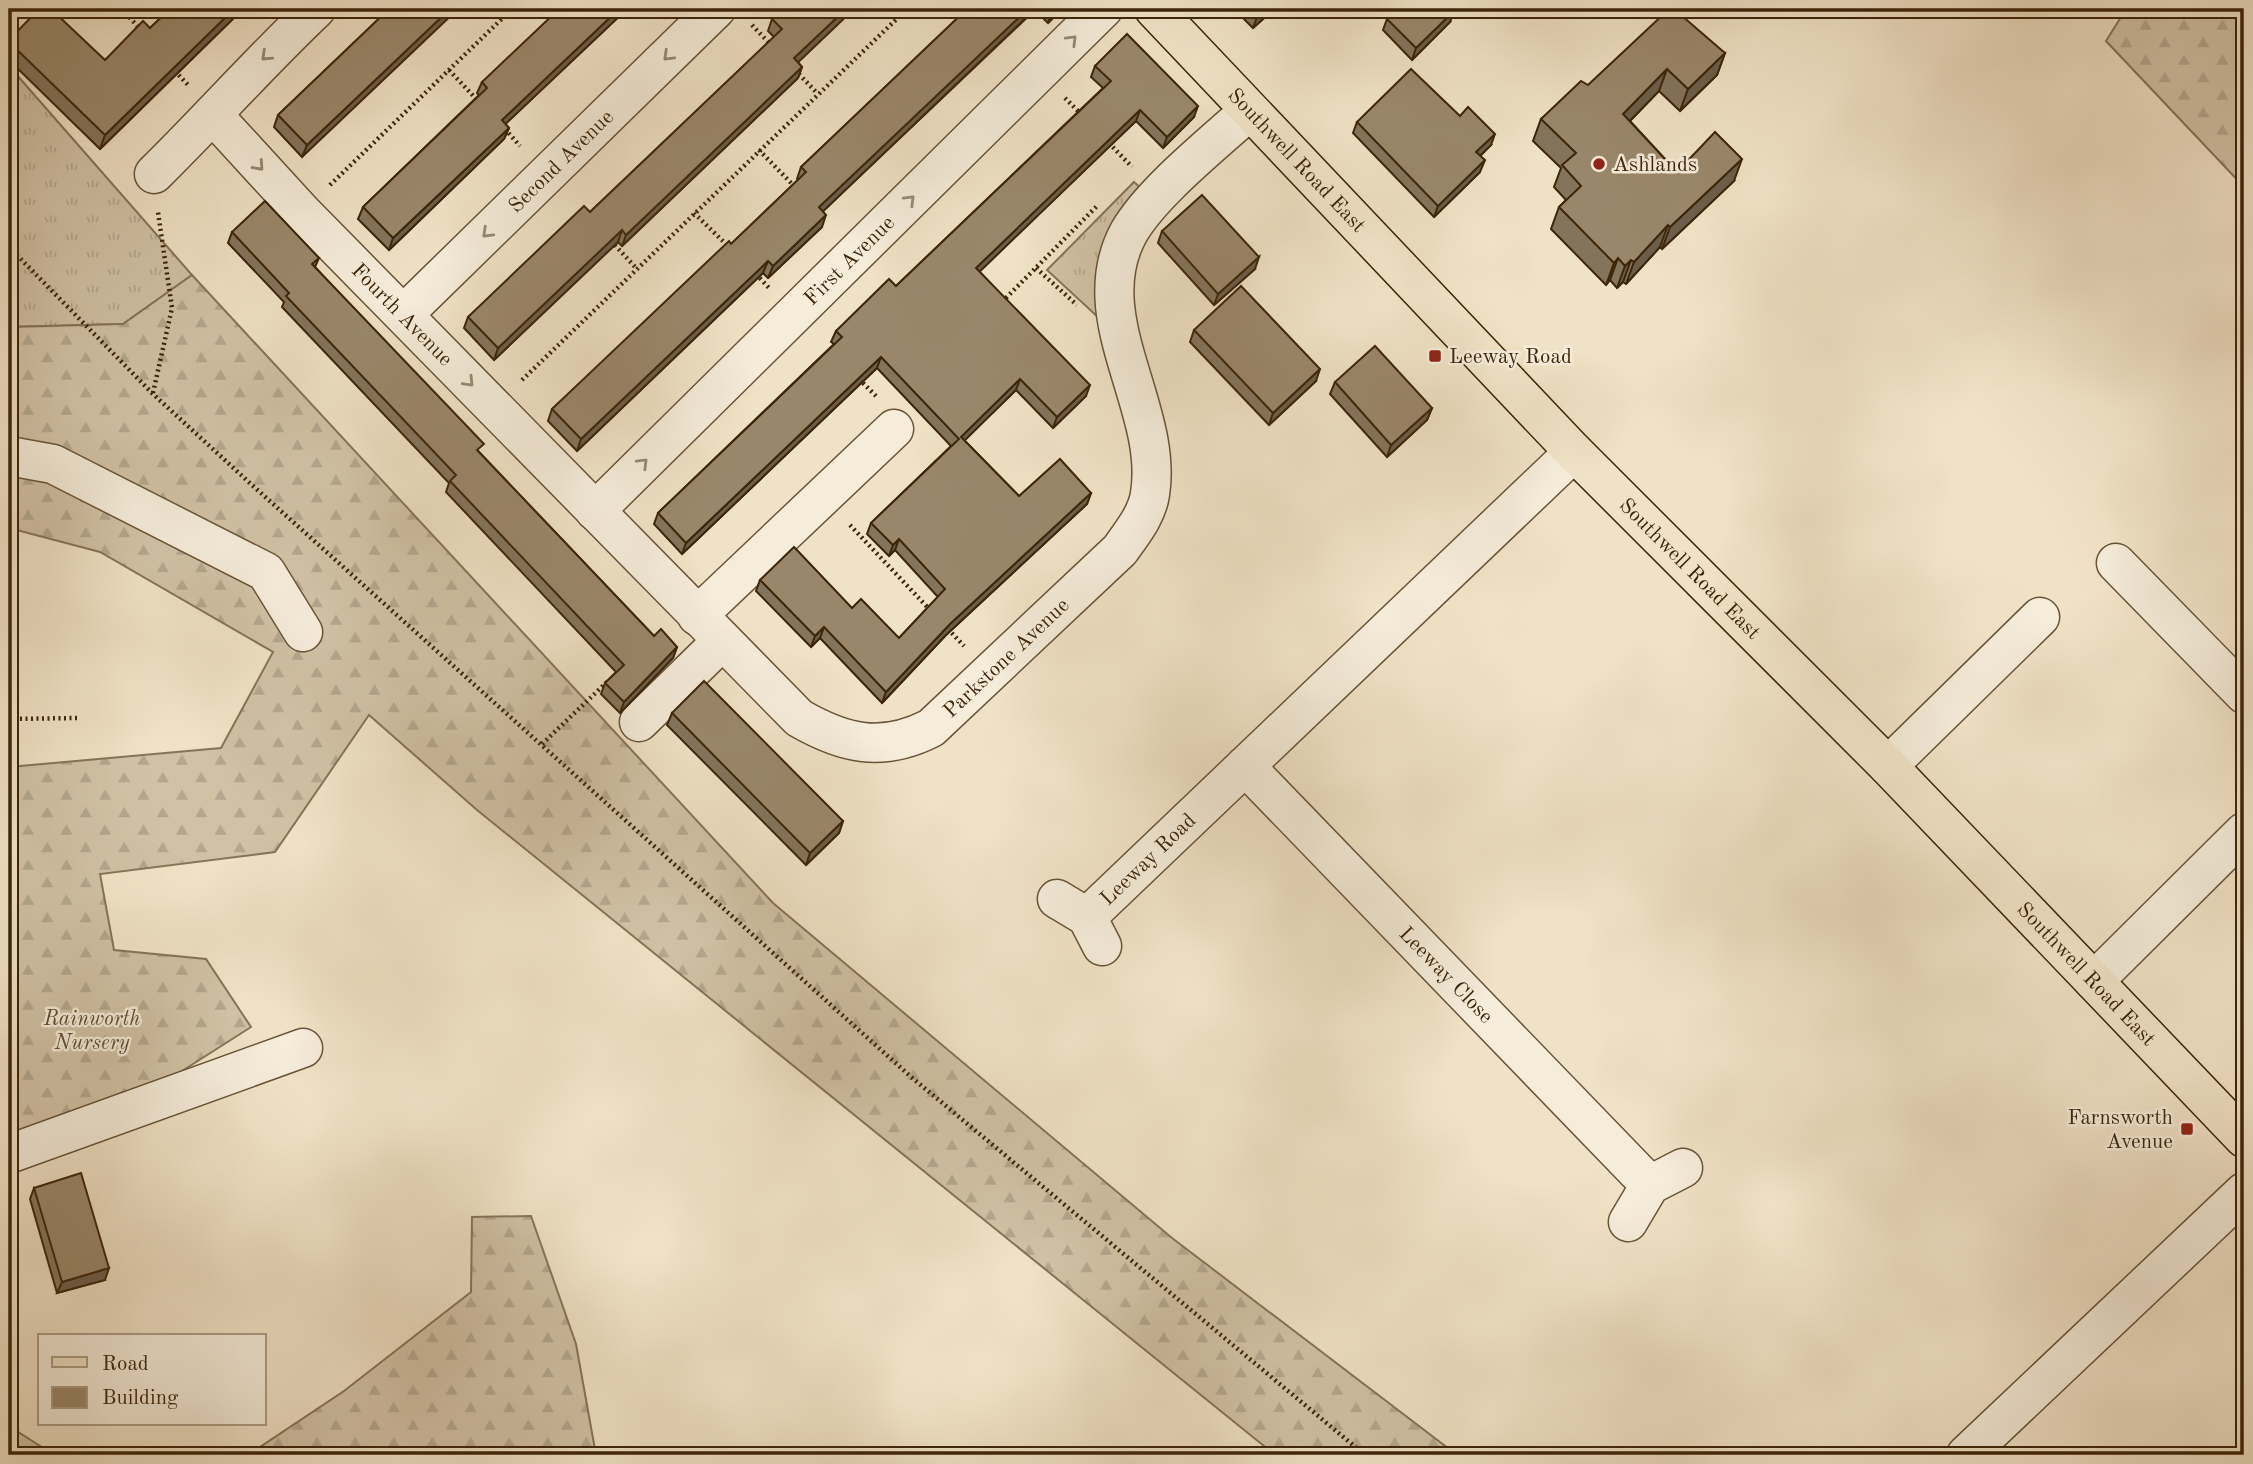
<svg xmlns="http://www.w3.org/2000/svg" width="2253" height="1464" font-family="'Old Standard TT',serif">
	<defs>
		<pattern id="grass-tufts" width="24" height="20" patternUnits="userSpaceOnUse" patternTransform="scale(1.75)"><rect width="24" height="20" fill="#d1c2a6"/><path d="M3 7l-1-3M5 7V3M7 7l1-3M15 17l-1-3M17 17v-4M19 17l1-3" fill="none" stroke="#b4a78e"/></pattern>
		<pattern id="forest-firs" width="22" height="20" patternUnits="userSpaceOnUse" patternTransform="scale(1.75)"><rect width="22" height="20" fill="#d1c2a6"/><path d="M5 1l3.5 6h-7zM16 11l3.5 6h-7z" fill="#b4a78e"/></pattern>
	</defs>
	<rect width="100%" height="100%" fill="#f0e2c6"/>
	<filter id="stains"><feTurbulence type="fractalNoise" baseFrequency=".00286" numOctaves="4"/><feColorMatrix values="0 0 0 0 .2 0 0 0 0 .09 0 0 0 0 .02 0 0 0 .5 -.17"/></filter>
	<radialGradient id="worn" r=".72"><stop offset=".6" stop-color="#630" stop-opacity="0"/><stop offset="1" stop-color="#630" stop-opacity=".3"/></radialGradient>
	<g fill="url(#grass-tufts)" stroke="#867458" stroke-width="2">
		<path d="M9,66l183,209 -69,49 -114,3z"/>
		<path d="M1134,182l10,9 -44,128 -53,-49z"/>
	</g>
	<g fill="url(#forest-firs)" stroke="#867458" stroke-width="2">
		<path d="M2126,9h118v178l-138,-146z"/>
		<path d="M192,275l581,628 399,335 285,217h-182l-798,-645 -108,-95 -94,137 -175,22 14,76 92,9 45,68 -207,132 -35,17v-409l212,-19 52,-96 -173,-100 -91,-24v-201l114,-3z"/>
		<path d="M531,1216l45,128 20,111h-348l96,-64 127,-99 1,-75z"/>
		<path d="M9,1426l45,29h-45z"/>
	</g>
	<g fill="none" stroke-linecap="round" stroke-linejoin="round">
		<g stroke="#695438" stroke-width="41">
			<g id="minor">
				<path id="s1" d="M213,115l89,97 497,506c45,26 83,35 132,10l189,-178c12,-17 27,-35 30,-56 14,-87 -68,-177 -21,-262 23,-40 85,-89 120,-121"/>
				<path d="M154,174c55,-54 106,-112 162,-165"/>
				<path id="s2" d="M404,314l312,-305"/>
				<path d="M9,456l44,8 213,108 37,60"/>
				<path id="s3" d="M595,511l508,-502"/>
				<path d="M2116,563l128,131"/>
				<path d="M697,616l197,-187"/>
				<path d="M639,722l83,-81"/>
				<path id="s4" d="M1245,766l405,419"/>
				<path d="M1888,766l152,-149"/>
				<path d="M1057,899l30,18 15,29"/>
				<path id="s5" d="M1087,917l487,-465"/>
				<path d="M2094,981l150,-149"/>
				<path d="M9,1154l294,-106"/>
				<path d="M1628,1222l22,-37 33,-17"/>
				<path d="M1966,1455l278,-263"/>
			</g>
		</g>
		<g stroke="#3c2509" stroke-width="41">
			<g id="major">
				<path id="s6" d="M1154,9l420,443 314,314 356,372"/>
			</g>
		</g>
		<g stroke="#3c2509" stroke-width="4.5" stroke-dasharray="2 3.5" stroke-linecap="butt">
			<path d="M122,9l18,20"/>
			<path d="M752,25l20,21"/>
			<path d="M449,70l30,32"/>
			<path d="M795,70l22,23"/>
			<path d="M175,71l13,14"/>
			<path d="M1065,98l16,16"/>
			<path d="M505,129l15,17"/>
			<path d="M1109,143l23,24"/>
			<path d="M759,150l36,37"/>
			<path d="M330,185l182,-176"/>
			<path d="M694,213l36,35"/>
			<path d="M611,241l26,28"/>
			<path d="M9,247l144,147 99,91 658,591 455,379"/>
			<path d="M1036,268l41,37"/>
			<path d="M756,274l13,14"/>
			<path d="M1002,302l95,-96"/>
			<path d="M859,379l18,18"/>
			<path d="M522,380l385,-371"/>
			<path d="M153,393l19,-85 -14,-96"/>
			<path d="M850,525l80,85"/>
			<path d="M948,629l16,17"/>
			<path d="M9,719l69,-1"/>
			<path d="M542,744l65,-62"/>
		</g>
		<use href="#minor" stroke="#f5ecda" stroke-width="38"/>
		<use href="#major" stroke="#f0e2c6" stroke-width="38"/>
	</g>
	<g fill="#84745c" stroke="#3c2509" stroke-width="2">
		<path d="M170,9h73l-143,140 -91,-89v-20l96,20 45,-32z"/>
		<path d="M389,9l-87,148 -28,-30 4,-12z"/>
		<path d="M627,9l-122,115 4,4 -5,11 -115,111 -31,-31 5,-12 116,-112 -2,-2 5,-11z"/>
		<path d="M783,9l15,53 4,5 -4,11 -176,168 -4,-4 -124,118 -30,-32 4,-11 122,-105 184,-175 -6,-6 4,-12z"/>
		<path d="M967,9h95l-14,14 -13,-13 -212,201 -1,16 -54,51 -5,-5 -186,178 -29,-30 4,-12 179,-165 67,-64 -1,-1 4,-12z"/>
		<path d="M1234,9h40l-21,19z"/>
		<path d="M1387,19l63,3 -38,38 -29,-30z"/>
		<path d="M1725,53l-8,22 -37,36 -21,-20 -29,30 47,51 57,9 -72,68 -2,-2 -34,37 -3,-2 -6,6 -7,-8 -4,5 -55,-56 8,-22 7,-7 -12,-13 7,-19 -28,-27 8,-22 47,-34z"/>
		<path d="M1095,66l99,51 -31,31 -27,-27 -157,150 107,125 -33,32 -37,-38 -52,50 55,56 72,-3 -4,11 -141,131 -64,68 -62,-65 -9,9 -55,-56 4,-11 92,28 47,30 39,-41 -43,-47 -6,6 -22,-22 4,-11 80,-77 -74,-78 -195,186 -28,-30 4,-11 176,-169 -3,-2 5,-11 60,-45 207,-198 -12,-11z"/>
		<path d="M1357,122l134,23 -11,11v16l-46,45 -81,-84z"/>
		<path d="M1162,231l93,38 -41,36 -56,-62z"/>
		<path d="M232,232l87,26 -4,9 165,186 174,183 23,11 -4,11 -53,55 -19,-19 4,-11 11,-11 -170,-180 3,-9 -167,-176 2,-5 -56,-59z"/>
		<path d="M1194,330l122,51 -47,44 -79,-83z"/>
		<path d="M1335,382l97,26 -5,12 -40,37 -57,-63z"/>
		<path d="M672,713l171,108 -4,12 -33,32 -139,-140z"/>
		<path d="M34,1188l71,92 -48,13 -27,-94z"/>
	</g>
	<g fill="#6c5e4b" stroke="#3c2509" stroke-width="2">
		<path d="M234,9h9l-143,140 5,-14z"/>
		<path d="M450,9h8l-156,148 5,-12z"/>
		<path d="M619,9h8l-130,123 5,-12z"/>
		<path d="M846,9h8l-64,61 4,-12z"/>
		<path d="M1028,9h7l-220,210 4,-12z"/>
		<path d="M1054,9h8l-14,14 4,-12z"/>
		<path d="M1266,9h8l-21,19 4,-11z"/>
		<path d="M1454,11l-4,11 -38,38 4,-12z"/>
		<path d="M1725,53l-8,22 -37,36 8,-22z"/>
		<path d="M802,67l-4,11 -176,168 4,-11z"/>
		<path d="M1667,69l-8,22 -44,45 8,-22z"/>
		<path d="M1198,106l-4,11 -31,31 4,-11z"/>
		<path d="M1140,110l-4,11 -164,158 4,-11z"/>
		<path d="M509,128l-5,11 -115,111 4,-12z"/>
		<path d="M1495,134l-4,11 -19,19 4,-12z"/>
		<path d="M1742,159l-8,22 -72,68 8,-22z"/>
		<path d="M1485,160l-5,12 -46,45 4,-11z"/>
		<path d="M826,215l-4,12 -54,51 5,-12z"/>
		<path d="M1668,225l-8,22 -34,37 8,-22z"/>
		<path d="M622,230l-4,12 -124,118 4,-12z"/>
		<path d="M1259,257l-4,12 -41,36 4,-11z"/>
		<path d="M1618,258l-8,22 -4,5 8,-22z"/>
		<path d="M1631,260l-8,22 -6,6 8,-22z"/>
		<path d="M768,261l-5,12 -186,178 4,-12z"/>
		<path d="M881,357l-4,11 -195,186 4,-11z"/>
		<path d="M1320,369l-4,12 -47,44 4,-12z"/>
		<path d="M1020,379l-4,11 -59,58 4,-11z"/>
		<path d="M1090,385l-4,11 -33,32 4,-11z"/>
		<path d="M1432,408l-5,12 -40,37 4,-12z"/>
		<path d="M1091,493l-4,11 -141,131 -64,68 4,-11 64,-68z"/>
		<path d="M899,539l-4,11 -6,6 4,-11z"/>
		<path d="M824,627l-4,11 -9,9 4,-11z"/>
		<path d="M677,647l-4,11 -53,55 4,-11z"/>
		<path d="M843,821l-4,12 -33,32 4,-12z"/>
		<path d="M109,1268l-4,12 -48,13 5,-11z"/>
	</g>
	<g fill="#9a876b" stroke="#3c2509" stroke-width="2">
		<path d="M39,9h12l54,51 38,-39 7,7 20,-19h64l-129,126 -96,-93v-2z"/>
		<path d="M389,9h61l-143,136 -29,-30z"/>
		<path d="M559,9h60l-117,111 7,8 -116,110 -30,-31 124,-119 -5,-6z"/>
		<path d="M783,9h63l-52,49 8,9 -176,168 -4,-5 -124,118 -30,-31 116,-111 6,6 192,-183 -10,-10z"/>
		<path d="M967,9h61l-209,198 7,8 -53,51 -5,-5 -187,178 -29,-30 177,-168 2,3 75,-72 -5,-5z"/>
		<path d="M1249,9h17l-9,8z"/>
		<path d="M1397,9h55l2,2 -38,37 -29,-29z"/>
		<path d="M1669,9h5l51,44 -37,36 -21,-20 -44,45 54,58 38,-40 27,27 -72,68 -2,-2 -34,37 -3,-2 -6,6 -7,-8 -4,5 -55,-56 22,-21 -19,-21 14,-12 -35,-34 40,-38 7,4z"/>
		<path d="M1127,34l71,72 -31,31 -27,-27 -164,158 114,117 -33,32 -37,-38 -59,58 58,59 41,-37 31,34 -141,131 -64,68 -62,-65 -9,9 -55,-56 34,-33 58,61 9,-9 38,39 46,-49 -46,-50 -6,6 -22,-22 88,-84 -78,-82 -195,186 -28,-30 184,-176 -6,-6 53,-52 7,7 215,-205 -16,-15z"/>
		<path d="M1411,69l49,47 8,-9 27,27 -19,18 9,8 -47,46 -81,-84z"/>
		<path d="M1202,195l57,62 -41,37 -56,-63z"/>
		<path d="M265,201l54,57 -7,6 172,180 -7,6 177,186 7,-7 16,18 -53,55 -19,-19 19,-18 -174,-184 6,-6 -170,-179 3,-3 -57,-61z"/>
		<path d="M1241,286l79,83 -47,44 -79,-83z"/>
		<path d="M1375,346l57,62 -41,37 -56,-63z"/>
		<path d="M704,681l139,140 -33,32 -138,-140z"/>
		<path d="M81,1173l28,95 -47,14 -28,-94z"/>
	</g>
	<defs><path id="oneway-chevron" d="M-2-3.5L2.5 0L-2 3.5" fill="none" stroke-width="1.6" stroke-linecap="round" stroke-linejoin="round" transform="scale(1.75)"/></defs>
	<g stroke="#988872">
		<use href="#oneway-chevron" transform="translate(1072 40) rotate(-45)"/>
		<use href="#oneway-chevron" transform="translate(266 56) rotate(137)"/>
		<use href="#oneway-chevron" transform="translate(668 56) rotate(136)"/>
		<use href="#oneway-chevron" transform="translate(259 166) rotate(48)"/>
		<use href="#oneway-chevron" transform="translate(910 200) rotate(-45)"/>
		<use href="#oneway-chevron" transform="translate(487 233) rotate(136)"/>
		<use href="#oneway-chevron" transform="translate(469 382) rotate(46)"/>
		<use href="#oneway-chevron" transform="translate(643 463) rotate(-45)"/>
	</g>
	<g fill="#8f2418" stroke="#f5ecda" stroke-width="2.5">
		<circle cx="1599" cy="164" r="7"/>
		<rect x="1428" y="349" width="14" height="14" rx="3.5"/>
		<rect x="2180" y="1122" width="14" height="14" rx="3.5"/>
	</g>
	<g text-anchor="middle" stroke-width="5" stroke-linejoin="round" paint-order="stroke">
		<g font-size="21" fill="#3c2509" stroke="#f5ecda">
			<text dy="7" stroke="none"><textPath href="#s6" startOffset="208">Southwell Road East</textPath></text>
			<text dy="7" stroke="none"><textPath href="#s2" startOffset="219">Second Avenue</textPath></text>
			<text dy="7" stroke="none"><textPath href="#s3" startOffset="357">First Avenue</textPath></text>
			<text dy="7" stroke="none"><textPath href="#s1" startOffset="275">Fourth Avenue</textPath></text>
			<text dy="7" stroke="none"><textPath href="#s6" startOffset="775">Southwell Road East</textPath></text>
			<text dy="7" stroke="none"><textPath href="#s1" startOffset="1083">Parkstone Avenue</textPath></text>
			<text dy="7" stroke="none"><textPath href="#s5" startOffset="84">Leeway Road</textPath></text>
			<text dy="7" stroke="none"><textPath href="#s6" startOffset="1342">Southwell Road East</textPath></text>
			<text dy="7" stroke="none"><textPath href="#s4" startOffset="290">Leeway Close</textPath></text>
		</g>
		<g font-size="21" fill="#3c2509" stroke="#f5ecda" text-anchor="start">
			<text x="1613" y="171">Ashlands</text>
			<text x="1449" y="363">Leeway Road</text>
			<text x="2173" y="1124" text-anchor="end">Farnsworth<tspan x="2173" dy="24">Avenue</tspan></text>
		</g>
		<g font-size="21" font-style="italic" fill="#614c30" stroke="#f5ecda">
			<text x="92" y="1025">Rainworth<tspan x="92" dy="24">Nursery</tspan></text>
		</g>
	</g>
	<rect width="2253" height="1464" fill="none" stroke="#f0e2c6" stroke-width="35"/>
	<rect x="10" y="10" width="2232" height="1443" fill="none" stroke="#3c2509" stroke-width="3.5"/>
	<rect x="18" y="18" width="2218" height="1429" fill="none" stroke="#3c2509" stroke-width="2"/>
	<rect x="38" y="1334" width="228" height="91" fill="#f5ecda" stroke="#ab9c86" stroke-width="2"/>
	<rect x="52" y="1357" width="35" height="10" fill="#f0e2c6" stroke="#ab9c86" stroke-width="2"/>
	<text x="102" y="1370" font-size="21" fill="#3c2509">Road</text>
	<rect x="52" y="1387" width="35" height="21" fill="#9a876b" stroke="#ab9c86" stroke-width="2"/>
	<text x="102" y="1404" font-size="21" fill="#3c2509">Building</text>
	<rect width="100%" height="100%" filter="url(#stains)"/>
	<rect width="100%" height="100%" fill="url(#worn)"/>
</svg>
